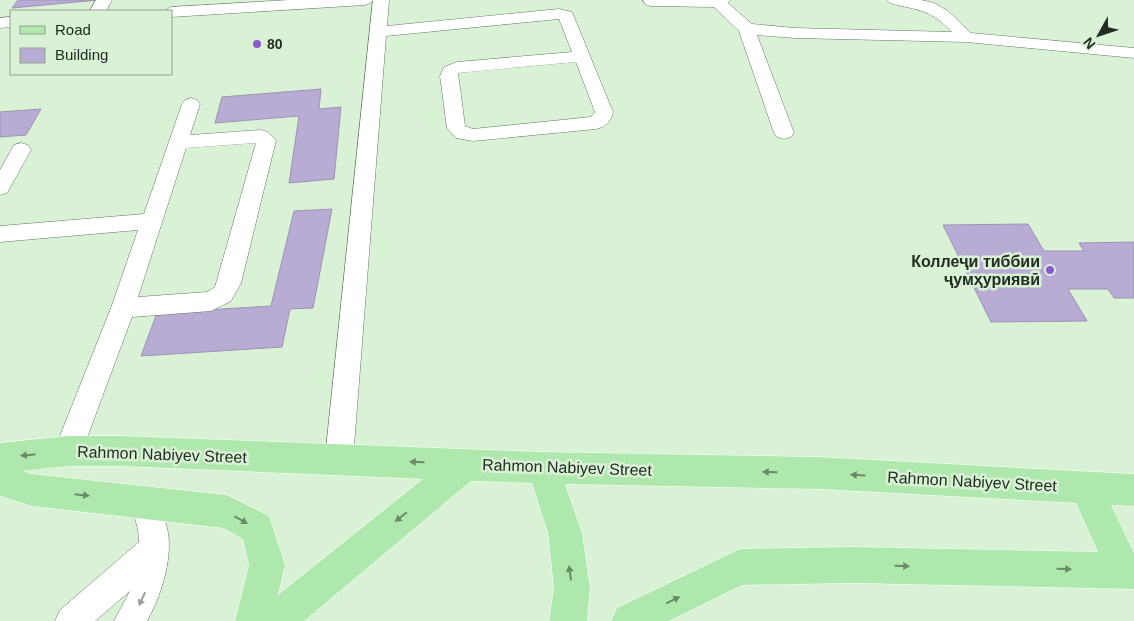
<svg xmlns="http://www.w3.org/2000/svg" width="1134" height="621" font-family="Arial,sans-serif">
	<rect width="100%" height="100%" fill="#d9f2d6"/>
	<g fill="#b8abd4" stroke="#9d93b2">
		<path d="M18,0h81l-87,8z"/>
		<path d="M321,89l-2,20 22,-2 -7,72 -45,4 10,-67 -84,7 7,-26z"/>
		<path d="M41,109l-15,26 -26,2v-25z"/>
		<path d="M332,209l-19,99 -23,1 -8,38 -141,9 16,-43 114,-7 23,-95z"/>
		<path d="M1028,224l16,27h40l-5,-8 55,-1v56h-20l-6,-9h-40l19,32 -96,1 -48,-97z"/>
	</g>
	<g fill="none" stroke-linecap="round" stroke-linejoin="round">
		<g stroke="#637961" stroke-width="1">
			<g id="minor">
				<path d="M96,0h16l-6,11h-16z"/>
				<path d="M289,0h84l-3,3 -5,2 -194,12v-6h-7l7,-4z"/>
				<path d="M373,0h16l-2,26 172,-17 13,3 41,100c-2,10 -8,15 -17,17l-123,12 -17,-3 -9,-10 -7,-52 4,-9 13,-5 115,-10 -13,-33 -173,17 -33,423 -4,9 -10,4 -10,-4 -4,-9zM576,62l19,50 -4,5 -118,12 -8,-3 -7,-53z"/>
				<path d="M643,0h87l-2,3 24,21 43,4 157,4c-23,-24 -33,-21 -62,-29l-3,-3h34l13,3 14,8 23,22 163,15v10l-168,-16 -171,-4 -38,-3 37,98 -3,4 -7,2 -7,-2 -3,-4 -35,-102 -25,-24 -64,-1 -5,-2z"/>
				<path d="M11,17v10l-11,1v-10z"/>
				<path d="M191,98l6,2 3,4 -10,31 71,-5 7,2 8,8 -35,143 -10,18 -20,10 -79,6 -50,134 -4,9 -10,4 -10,-4 -4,-9 57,-143 27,-78 -138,12v-16l144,-12 38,-110 3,-4zM256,143l-41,144 -8,5 -69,5 48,-149z"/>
				<path d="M21,143l7,2 3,5 -24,43 -7,2v-25l14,-25z"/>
				<path d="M144,487l10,4c5,12 10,24 13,37 7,27 -6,69 -20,93h-33l16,-30 -35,30h-40l5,-11 79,-68 -1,-13 -8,-28 4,-10z"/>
			</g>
		</g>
		<g stroke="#fff" stroke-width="1">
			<path id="major" d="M68,436h53l422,16 276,5 315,17v32l-23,-1 23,48v36l-281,-6 -111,2 -73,36h-58l6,-13 123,-59 113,-2 245,5 -22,-49 -257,-14 -254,-5 17,49 8,55 -3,33h-38l5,-33 -6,-55 -16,-50 -61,-2 -167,140h-69l14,-56 -6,-26 -20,-11 -191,-22 -32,-10v-53zM68,466h53l302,13 -145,116 7,-30 -16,-49 -42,-21 -195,-21 -10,-3z"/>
		</g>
		<use href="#minor" fill="#fff" fill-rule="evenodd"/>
		<use href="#major" fill="#afe8ac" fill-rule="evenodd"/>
	</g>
	<defs><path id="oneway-solid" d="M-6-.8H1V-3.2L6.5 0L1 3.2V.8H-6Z" transform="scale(1.25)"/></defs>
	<g fill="#6a8a68">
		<use href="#oneway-solid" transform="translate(28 455) rotate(174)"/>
		<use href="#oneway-solid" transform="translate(417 462) rotate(-178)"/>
		<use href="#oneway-solid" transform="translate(770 472) rotate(-179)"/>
		<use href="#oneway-solid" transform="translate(858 475) rotate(-177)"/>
		<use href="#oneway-solid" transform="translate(82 495) rotate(6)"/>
		<use href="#oneway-solid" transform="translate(401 517) rotate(141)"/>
		<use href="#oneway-solid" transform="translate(241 520) rotate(29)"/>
		<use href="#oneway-solid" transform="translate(902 566) rotate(1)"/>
		<use href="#oneway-solid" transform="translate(1064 569) rotate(1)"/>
		<use href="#oneway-solid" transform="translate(570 573) rotate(-98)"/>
		<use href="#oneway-solid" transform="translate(673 600) rotate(-26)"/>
	</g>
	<use fill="#9ca09c" href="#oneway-solid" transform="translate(142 599) rotate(115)"/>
	<g fill="#8b58d1" stroke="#d9f2d6" stroke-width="2">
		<circle cx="257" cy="44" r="5"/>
		<circle cx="1050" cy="270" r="5"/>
	</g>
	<g text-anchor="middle" stroke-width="5" stroke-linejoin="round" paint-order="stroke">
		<g font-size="14" font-weight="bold" fill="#242d23" stroke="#d9f2d6" text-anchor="start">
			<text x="267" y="49">80</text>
		</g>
		<g font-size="16" font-weight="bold" fill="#242d23" stroke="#d9f2d6" text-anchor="end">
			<text x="1040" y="267">Коллеҷи тиббии<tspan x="1040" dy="18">ҷумҳуриявӣ</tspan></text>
		</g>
		<g font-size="16" fill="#242d23" stroke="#d9f2d6">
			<text transform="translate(162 454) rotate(2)" y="6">Rahmon Nabiyev Street</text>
			<text transform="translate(567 467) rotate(2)" y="6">Rahmon Nabiyev Street</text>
			<text transform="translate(972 481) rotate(3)" y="6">Rahmon Nabiyev Street</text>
		</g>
	</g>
	<rect x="10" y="10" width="162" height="65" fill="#d9f2d6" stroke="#91a38e"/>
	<rect x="20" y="26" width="25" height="8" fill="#afe8ac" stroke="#91a38e"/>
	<text x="55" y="35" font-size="15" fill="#242d23">Road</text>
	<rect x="20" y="48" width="25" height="15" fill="#b8abd4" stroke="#91a38e"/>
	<text x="55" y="60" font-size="15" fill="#242d23">Building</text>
	<g transform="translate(1099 35) rotate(230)" stroke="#d9f2d6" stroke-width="4" paint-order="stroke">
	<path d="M0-4L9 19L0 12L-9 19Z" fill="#242d23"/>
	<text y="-8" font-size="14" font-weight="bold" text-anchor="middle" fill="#242d23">N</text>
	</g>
</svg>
